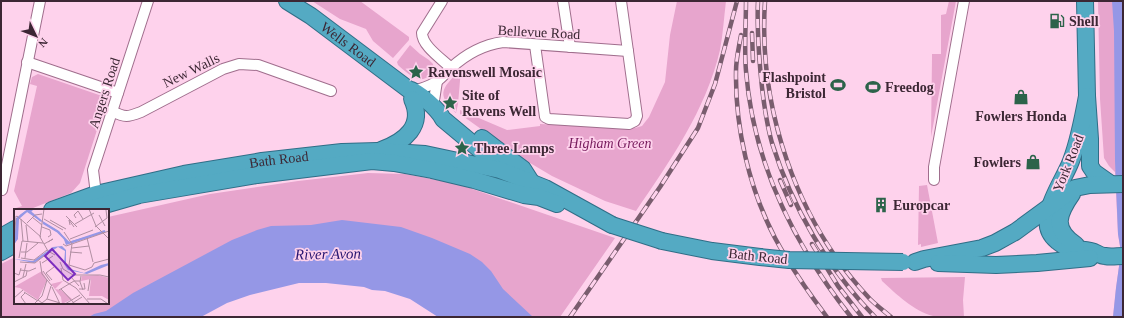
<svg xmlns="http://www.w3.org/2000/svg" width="1124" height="318" font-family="Georgia,serif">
	<rect width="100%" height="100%" fill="#fed2ec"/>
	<g fill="#e7a5cd">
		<path d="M312,1h48l49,36v3l-16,18 -20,-17 -7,-12 -26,-10z"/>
		<path d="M677,1h49c-2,16 -3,33 -6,49 -14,60 -50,111 -84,161l-31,-10 -53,-25 -32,-19 -60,-43v-4l47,20 33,-4v-2l95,4 7,-2 7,-9 16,-35 5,-47z"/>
		<path d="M949,1h7l-25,136 1,-79v-4h9v-39l5,-1z"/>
		<path d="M1098,1h25v316h-10l3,-29 5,-36 -3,-18 -3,-62 -6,-6 -5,-8 -4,-59z"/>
		<path d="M410,45l10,9 9,6 4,4c1,5 0,9 -4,12 -10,9 -23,-4 -31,-11l-1,-3z"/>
		<path d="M461,69l-3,35 -2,9c-22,-20 -12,-26 5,-44z"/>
		<path d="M38,74l64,22 3,9 -25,78 -9,10 -43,17h-12v-2l6,-2 -8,-15 23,-105 -7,-2 2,-7z"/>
		<path d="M368,173l37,1 53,10 157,54 -55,79h-56l-86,-60 -300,60h-117v-53l14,-7v46h93v-86l102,-23 88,-13z"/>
		<path d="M927,185l11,58 -17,4v-3l-3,1 1,-59z"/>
		<path d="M965,277l-2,23 1,17c-10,0 -22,1 -31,-1 -18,-4 -38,-23 -51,-35l-1,-3z"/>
	</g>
	<g fill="#9597e6">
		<path d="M1112,1h11v316h-10l3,-29 5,-36 -3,-18 -3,-73 -1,-130z"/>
		<path d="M342,220l59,7 31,11 38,16 12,8 9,9 12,18 30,28h-95l-28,-18 -25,-8 -13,-1 -8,-3 -38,-4h-27l-49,12 -23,8 -26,14h-112l5,-3 12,-3 27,-18 99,-53 25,-10 14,-4 40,-1z"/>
	</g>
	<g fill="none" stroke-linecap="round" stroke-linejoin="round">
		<g stroke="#a06e8d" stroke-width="12">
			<g id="minor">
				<path d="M442,1l-20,32c0,13 20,26 29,35"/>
				<path d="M563,1l7,46"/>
				<path d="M535,45l10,72 4,2 80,5 6,-3 2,-5 -16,-115"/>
				<path d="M27,62l91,31"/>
				<path d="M414,91c8,-3 17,-5 23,-10 5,-3 9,-9 14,-13 15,-14 31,-23 52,-26l125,9"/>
				<path d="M433,107l4,-26"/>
				<path d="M112,111c13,7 16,6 29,1l82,-43 16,-5 19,1 73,26"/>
				<path d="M934,180v-13l30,-166"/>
				<path d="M2,190l38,-189"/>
				<path d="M96,194l-3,-24 55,-169"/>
			</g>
		</g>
		<g stroke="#306e87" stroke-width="18">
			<g id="trunk">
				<path id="s1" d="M287,1l24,15 97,73c10,2 30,20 35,30l60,50"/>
				<path d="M1085,1l2,95 3,43v27l4,6 17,12"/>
				<path d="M1087,96c-4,22 -8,44 -16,65 -8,22 -39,60 -14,80 3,2 6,5 10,6 8,3 15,2 24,4 5,1 9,5 14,5 6,1 12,0 18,0"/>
				<path d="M482,138l41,31 7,11"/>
				<path d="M381,150c23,-8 44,-24 31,-51"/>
				<path d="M1072,194c-14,20 -20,35 4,51"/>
				<path id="s2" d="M52,210l44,-16 88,-20 78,-13 80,-9 35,-1 48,3 75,16 45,18 67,37"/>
				<path d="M87,210l52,-15 118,-20 115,-14 22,2 38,7 42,10 50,15 15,2 18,7"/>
				<path d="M1,237l14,-8"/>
				<path d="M662,241l50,10 48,6"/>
				<path d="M1,252l14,-8"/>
				<path d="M915,262l9,-3 58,-11 13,-5 20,-11 60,-44 15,-3 33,-1"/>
				<path d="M938,263l58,2 41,-2 53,-5"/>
			</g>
		</g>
		<use href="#minor" stroke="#fff" stroke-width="10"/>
		<use href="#trunk" stroke="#54aac3" stroke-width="16"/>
		<g stroke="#795d6e" stroke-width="4.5">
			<g id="rail">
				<path d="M746,1c0,23 -2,47 0,70 7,91 49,175 105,246"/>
				<path d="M758,1c-1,17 0,35 1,52 2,30 5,61 13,90 20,64 56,126 103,174"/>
				<path d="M765,1c-7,107 31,220 105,298 6,6 14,12 21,18"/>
				<path d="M752,33l1,28"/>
				<path d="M741,35c-2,12 -5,24 -5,36 -1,56 13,117 39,167 15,28 33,54 52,79"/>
				<path d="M780,180l11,25"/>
				<path d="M812,244l26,42 24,31"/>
				<path d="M570,317l90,-130 38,-59 17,-44 22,-83"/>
			</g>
		</g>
		<use href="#rail" stroke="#fed2ec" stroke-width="3" stroke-dasharray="9" stroke-linecap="butt"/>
		<g stroke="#306e87" stroke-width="18" stroke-linecap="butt">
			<g id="trunk-bridge">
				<path d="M612,225l50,16"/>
				<path d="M760,257l29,3 114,2"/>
			</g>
		</g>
		<use href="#trunk-bridge" stroke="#54aac3" stroke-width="16"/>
	</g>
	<defs>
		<g id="fuel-bare" transform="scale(1.2)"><path d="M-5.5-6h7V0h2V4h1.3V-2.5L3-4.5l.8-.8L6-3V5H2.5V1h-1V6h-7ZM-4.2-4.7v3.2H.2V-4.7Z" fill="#2c634a" stroke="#fed2ec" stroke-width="2.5" paint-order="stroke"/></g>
		<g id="sight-bare" transform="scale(1.2)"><path d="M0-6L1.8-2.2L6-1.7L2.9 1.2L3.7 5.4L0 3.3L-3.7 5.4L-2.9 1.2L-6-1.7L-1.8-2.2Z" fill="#2c634a" stroke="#fed2ec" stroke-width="2.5" paint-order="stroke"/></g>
		<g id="stadium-bare" transform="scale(1.2)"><path d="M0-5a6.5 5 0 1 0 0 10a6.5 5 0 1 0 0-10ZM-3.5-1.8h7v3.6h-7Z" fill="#2c634a" stroke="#fed2ec" stroke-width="2.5" paint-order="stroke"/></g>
		<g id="shop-bare" transform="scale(1.2)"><path d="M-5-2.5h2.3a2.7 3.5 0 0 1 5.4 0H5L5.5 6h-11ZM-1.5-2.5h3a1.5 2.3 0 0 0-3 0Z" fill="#2c634a" stroke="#fed2ec" stroke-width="2.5" paint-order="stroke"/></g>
		<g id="building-bare" transform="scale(1.2)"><path d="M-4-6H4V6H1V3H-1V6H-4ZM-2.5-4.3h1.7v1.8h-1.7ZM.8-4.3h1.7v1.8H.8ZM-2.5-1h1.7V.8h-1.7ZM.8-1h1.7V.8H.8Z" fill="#2c634a" stroke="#fed2ec" stroke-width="2.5" paint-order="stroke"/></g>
	</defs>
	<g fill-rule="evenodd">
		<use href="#fuel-bare" x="1057" y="21"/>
		<use href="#sight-bare" x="416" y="72"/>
		<use href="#stadium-bare" x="838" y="85"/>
		<use href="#stadium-bare" x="873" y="87"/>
		<use href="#shop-bare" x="1021" y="97"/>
		<use href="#sight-bare" x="450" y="103"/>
		<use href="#sight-bare" x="462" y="148"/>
		<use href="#shop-bare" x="1033" y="162"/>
		<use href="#building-bare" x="881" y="205"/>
	</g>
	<g text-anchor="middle" stroke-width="3.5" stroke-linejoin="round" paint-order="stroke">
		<g font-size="14" font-weight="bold" fill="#3c2734" stroke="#fed2ec" text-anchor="start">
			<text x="1069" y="26">Shell</text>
			<text x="428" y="77">Ravenswell Mosaic</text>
			<text x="826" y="82" text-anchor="end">Flashpoint<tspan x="826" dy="16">Bristol</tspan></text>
			<text x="885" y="92">Freedog</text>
			<text x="462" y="100">Site of<tspan x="462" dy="16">Ravens Well</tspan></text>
			<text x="1021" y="121" text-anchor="middle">Fowlers Honda</text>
			<text x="474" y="153">Three Lamps</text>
			<text x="1021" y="167" text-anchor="end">Fowlers</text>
			<text x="893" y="210">Europcar</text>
		</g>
		<g font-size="14" fill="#3c2734" stroke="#fed2ec">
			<text transform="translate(539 32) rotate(3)" y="5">Bellevue Road</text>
			<text dy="5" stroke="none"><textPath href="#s1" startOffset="75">Wells Road</textPath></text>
			<text transform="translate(191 70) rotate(-26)" y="5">New Walls</text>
			<text transform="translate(104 93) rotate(-72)" y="5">Angers Road</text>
			<text dy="5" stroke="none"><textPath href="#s2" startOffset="233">Bath Road</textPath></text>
			<text transform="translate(1068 163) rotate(-68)" y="5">York Road</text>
			<text transform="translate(758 256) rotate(6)" y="5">Bath Road</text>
		</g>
		<g font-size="14" font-style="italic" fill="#771b5d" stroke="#fed2ec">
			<text x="610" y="148">Higham Green</text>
		</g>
		<g font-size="15" font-style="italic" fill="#271571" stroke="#fed2ec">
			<text transform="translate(328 254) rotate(-1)" y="5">River Avon</text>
		</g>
	</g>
	<g transform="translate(14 209)">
		<rect width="95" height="95" fill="#fed2ec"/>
		<path d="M28,62l5,9 -9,20 -18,-12 -6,-1zM84,66l11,3v22l-7,-4h-13l2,-17 -10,2 1,-5zM49,72l-8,8 6,1 11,9 -10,5 -1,-7 -10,-13z" fill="#e7a5cd"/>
		<path d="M13,1h6l-2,2 5,5 23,14 9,11 31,-9 10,-2 -43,14 -3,-8 -6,-5 -30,-20 -9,8v19l-4,5 2,-26zM48,37l4,4v14l4,5 14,4 17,-8 8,-2v2l-22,9 -19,-4 -4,-6 1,-13 -7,-4 -24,16 -20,-4 19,2 20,-14z" fill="#9597e6"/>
		<path fill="none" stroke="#9597e6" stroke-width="2" d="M6,7l8,-6 13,11M29,14l15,9 11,11M58,33l33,-11M0,34l3,-5 1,-19"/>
		<path fill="none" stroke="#b08ea2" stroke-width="1" d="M30,0l-4,28 8,14 7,4M75,0l7,17 13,13M85,6l6,11M52,7l11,11M18,8l10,8M0,9l3,-2 24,21M62,9l-2,-3 4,-4 5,8M7,10l2,22M30,10l19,11M36,11l16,9M13,14l8,-8 7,-1M61,15l19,-11M12,16l2,17M56,16l-1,-5 5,7M28,18l8,3 1,5 -3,2M81,18l12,-9 -1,-8M50,23l8,12 -3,21 16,5 7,-3 2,-4M73,29l6,24M0,30l2,-21M56,30l23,-9M30,35l9,-5 -5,3M49,35l3,2 43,-15M58,39l17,-2M7,43h6l11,-9M56,43l12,1M5,49l3,-17 21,2M7,49l13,2 13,-10M11,49l2,-15M26,52l2,13 10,12M6,53l15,1 14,-11M46,53l3,7 10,6h27l9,2M28,54l11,-7M80,54l15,-4M47,59l2,12 13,8 14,16M6,61l9,1 7,-3M29,62l7,10M0,64l5,2 2,-7M67,67l-1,6 3,8M9,68l3,-13M57,68l8,9M38,71l-6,-7 8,-6M0,73l12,-6 1,-5M38,78l8,17M47,80l14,15M65,80h6l-1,-6M45,81l15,-9h6M74,82l2,-12M10,83l14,9M11,84l-4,4 5,7M0,89l9,-8M33,90l13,4M73,90h14l7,5M24,91l4,3 5,-4 4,-13M20,95l8,-8 5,-16M51,95l15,-9M57,95l11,-7"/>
		<path fill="#7b2cbf" fill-opacity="0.15" stroke="#7b2cbf" stroke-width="2" d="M38,40l23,25 -7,6 -23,-24z"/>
		<rect width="95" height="95" fill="none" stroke="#3c2734" stroke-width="2"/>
	</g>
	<rect width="1124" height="318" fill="none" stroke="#3c2734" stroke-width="4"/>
	<g transform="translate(36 36) rotate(133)" stroke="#fed2ec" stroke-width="3" paint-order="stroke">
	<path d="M0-3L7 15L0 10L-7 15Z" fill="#3c2734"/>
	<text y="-6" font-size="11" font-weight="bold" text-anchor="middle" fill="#3c2734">N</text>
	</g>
</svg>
